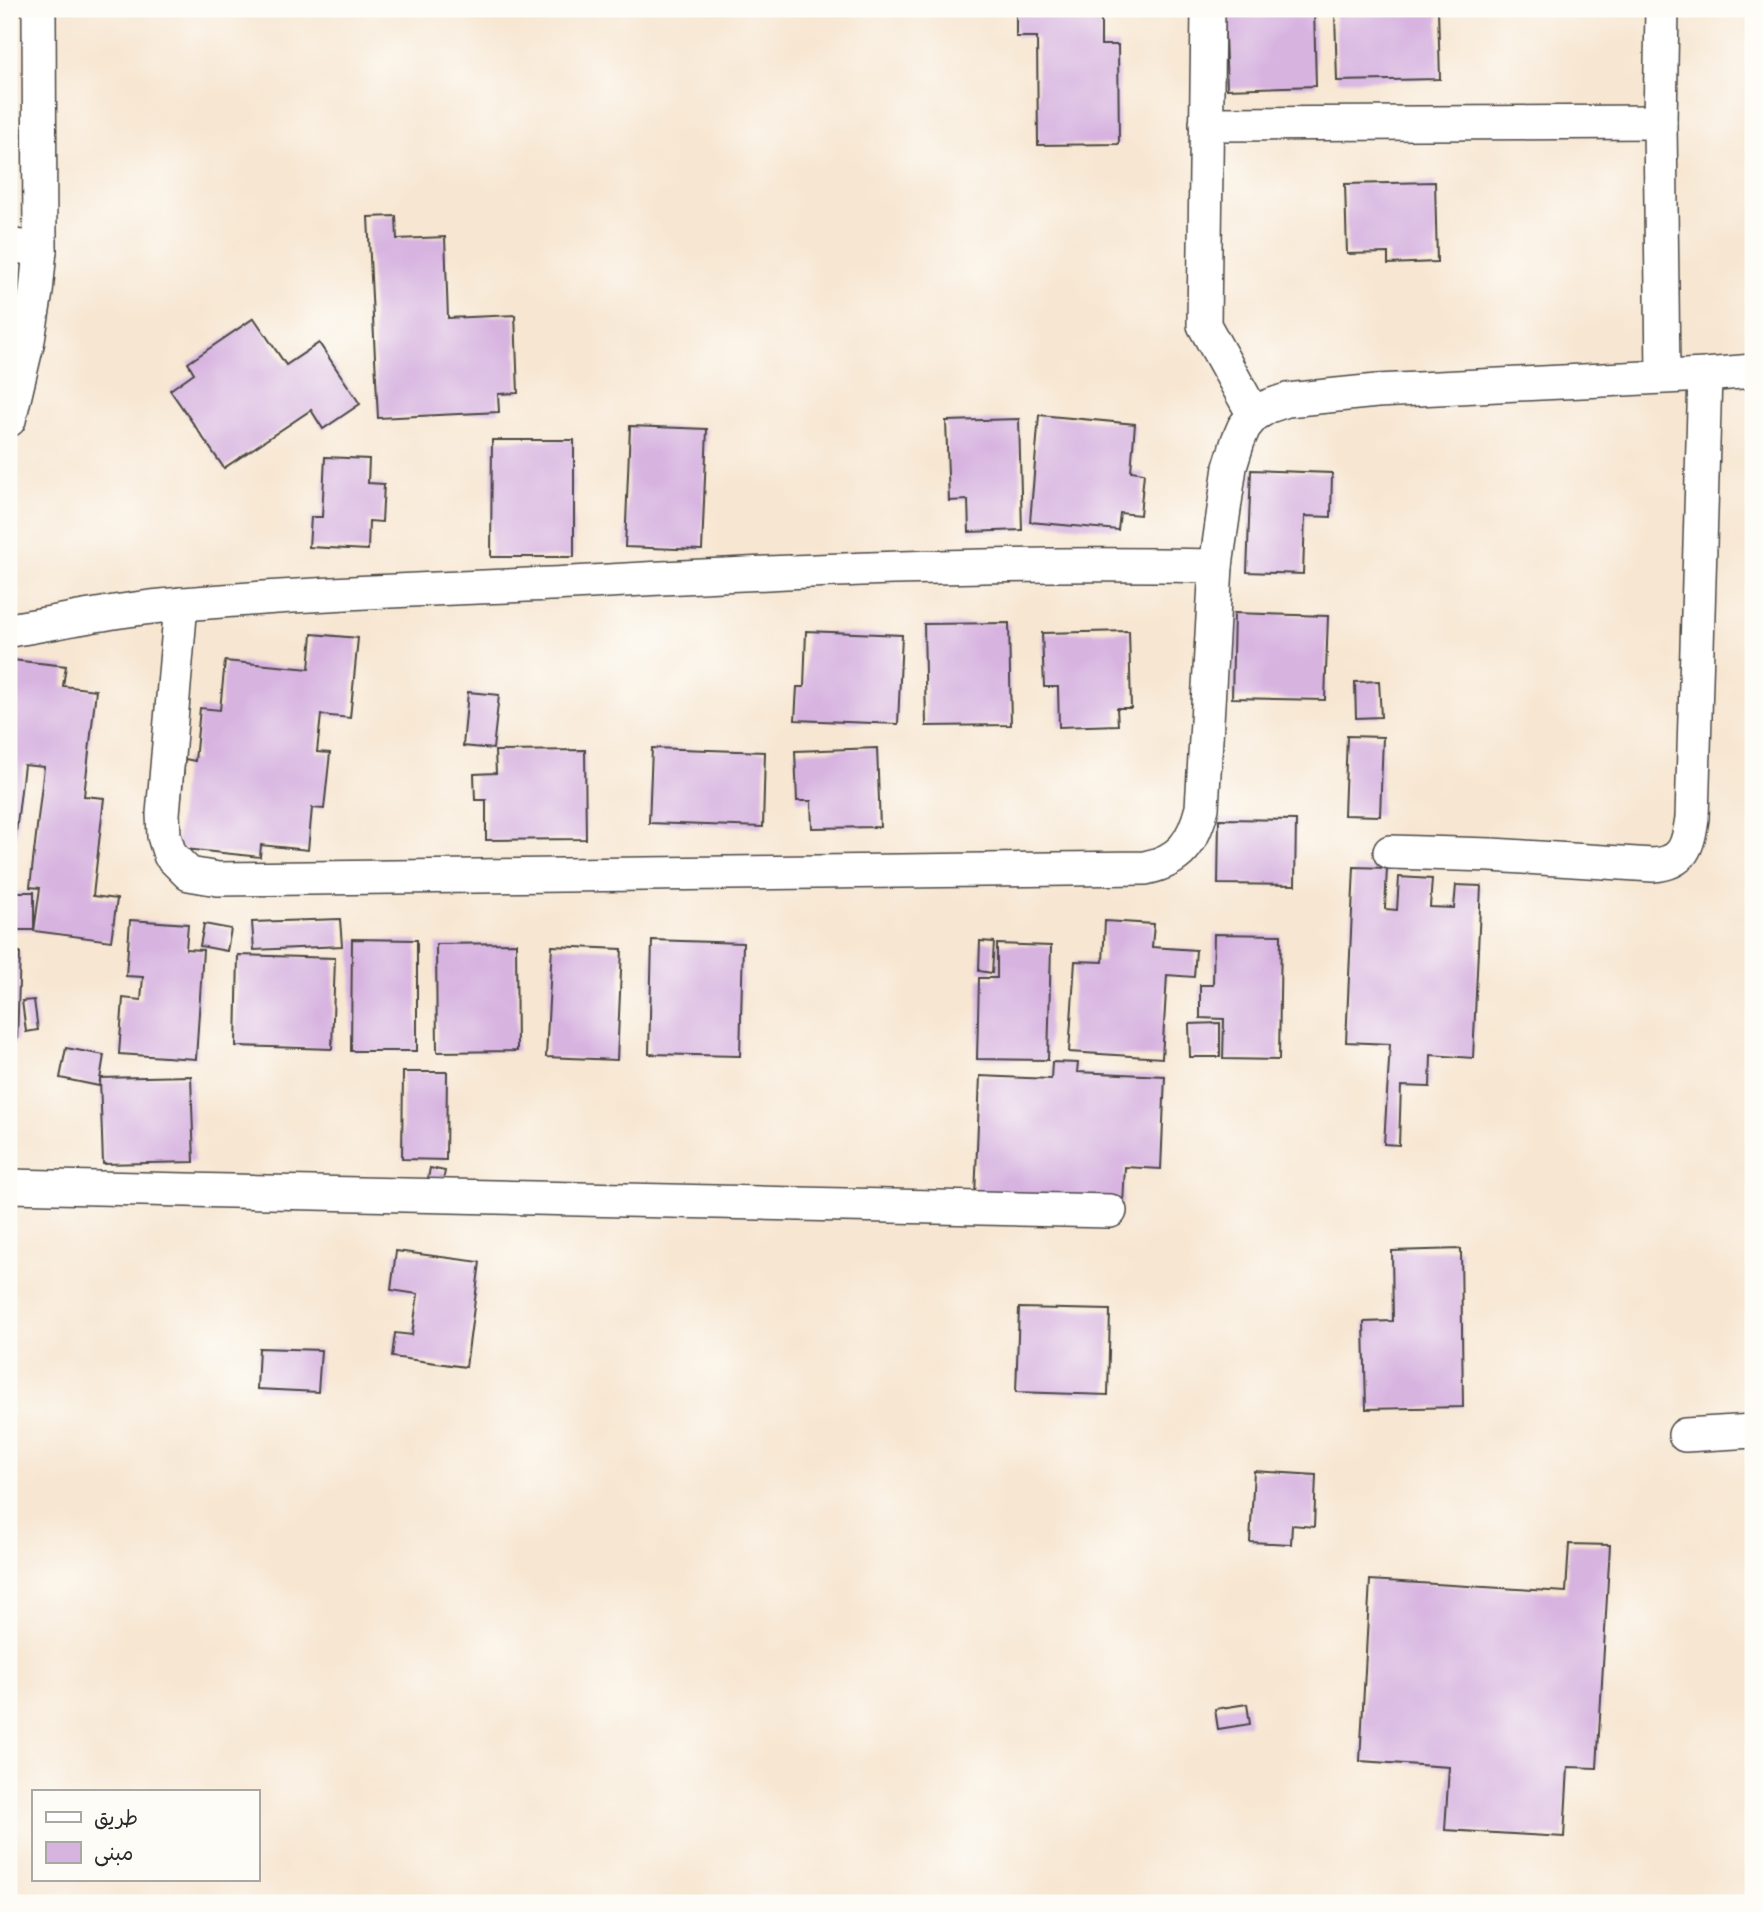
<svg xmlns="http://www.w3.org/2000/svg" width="1762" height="1912" font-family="'Comic Neue','Playpen Sans Arabic',sans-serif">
	<rect width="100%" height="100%" fill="#fdfcf7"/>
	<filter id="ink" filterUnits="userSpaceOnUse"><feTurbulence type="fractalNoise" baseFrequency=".0143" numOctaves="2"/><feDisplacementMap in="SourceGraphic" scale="14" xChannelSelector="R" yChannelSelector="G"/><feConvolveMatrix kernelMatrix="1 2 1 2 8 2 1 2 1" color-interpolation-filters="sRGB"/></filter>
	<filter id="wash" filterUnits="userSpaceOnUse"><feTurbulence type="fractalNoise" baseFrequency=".00686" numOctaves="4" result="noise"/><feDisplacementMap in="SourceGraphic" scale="28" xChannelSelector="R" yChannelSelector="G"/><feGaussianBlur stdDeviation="1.57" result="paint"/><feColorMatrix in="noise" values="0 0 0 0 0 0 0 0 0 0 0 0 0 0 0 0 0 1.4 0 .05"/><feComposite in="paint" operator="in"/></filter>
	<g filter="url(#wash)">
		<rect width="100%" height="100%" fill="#f7e6d1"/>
		<g id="blocks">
			<g fill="#d7b4e0">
				<path d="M1016,9h85v36h17l1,99 -81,1 -1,-108h-21z"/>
				<path d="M1224,9h90l2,77 -89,3z"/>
				<path d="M1349,9h89l2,70 -103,2 -2,-69h14z"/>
				<path d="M1435,182l2,80 -49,2v-11l-41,1 -2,-70z"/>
				<path d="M396,216l1,23 48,-2 3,81 67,-3 3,78 -20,1 1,18 -121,6 -10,-201z"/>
				<path d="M254,318l32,47 33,-22 41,61 -37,25 -12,-19 -87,58 -54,-78 24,-17 -6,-10z"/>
				<path d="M1039,415l96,9 -4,47 13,2 -4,42 -20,-2 -2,17 -88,-8z"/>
				<path d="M1019,419l3,111 -53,2 -1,-32 -19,1 -3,-80z"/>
				<path d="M630,426l77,3 -5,121 -77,-3z"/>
				<path d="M492,440h82v117h-83z"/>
				<path d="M325,457l44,2 -1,24 16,1 -2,38 -13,-1 -1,29 -59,-3 2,-30h11z"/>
				<path d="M1251,470l81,3 -1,44 -26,-1 -2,58 -56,-2z"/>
				<path d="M1234,613l94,3 -3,84 -93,-2z"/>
				<path d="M1009,623l2,102 -85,1 -2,-102z"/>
				<path d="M806,631l96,4 -4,89 -103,-4 2,-33h7z"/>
				<path d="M1129,631l2,77h-14l1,17 -59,2 -1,-40h-14l-2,-54z"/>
				<path d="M312,634l46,4 -8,80 -29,-3 -4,37 13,1 -6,56 -12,-1 -4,42 -47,-5 -1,12 -84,-9 9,-89 10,2 5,-53 20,2 5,-49 84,8z"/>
				<path d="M12,660l54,6 -3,20 33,4 -12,106 20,2 -11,98 24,3 -6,42 -77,-10 6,-43 -10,-1 14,-120 -20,-2 -12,102h-3v-185z"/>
				<path d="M1379,681l2,36 -25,1 -1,-36z"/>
				<path d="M468,692l31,3 -6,54 -30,-3z"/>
				<path d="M1347,736l36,1 -3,79 -36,-1z"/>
				<path d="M652,748l113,4 -2,75 -114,-4z"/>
				<path d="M877,748l3,79 -68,1 -1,-27h-14l-2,-50z"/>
				<path d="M585,750l1,89 -100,1v-40h-11l-1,-26 22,-1 -1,-22z"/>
				<path d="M1219,819l77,1 -1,65 -77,-1z"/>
				<path d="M1354,867l33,1 -2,41 12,1 2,-33 33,2 -2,28 24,1 2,-23 25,1 -8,172 -42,-3 -1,32 -29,-1 -2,59 -15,-1 6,-100 -44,-2z"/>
				<rect x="9" y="892" width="25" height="38"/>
				<path d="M340,919l2,27 -88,4 -2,-28z"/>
				<path d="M130,920l58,4 -2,25 17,1 -7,109 -77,-5 4,-56 18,2 2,-23 -17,-1z"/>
				<path d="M1105,921l49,3 -2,23 44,3 -2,27 -27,-2 -5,83 -93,-6 6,-91 28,1z"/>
				<path d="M204,924l27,5 -4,22 -27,-5z"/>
				<path d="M1214,934l67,1 -2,125 -56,-1 1,-40 -24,-1v-33h13z"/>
				<path d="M352,939l65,1v111h-66z"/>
				<path d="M652,940l91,3 -3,113 -91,-2z"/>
				<path d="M980,941l14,1 -2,31 -13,-2z"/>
				<path d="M516,943l1,108 -80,1 -1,-108z"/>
				<path d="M997,944l54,2 -3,114 -71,-1 2,-81h18z"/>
				<path d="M552,946l70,3 -5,111 -71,-3z"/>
				<path d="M9,952h11l-3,89h-8z"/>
				<path d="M238,955l97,3 -3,91 -96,-3z"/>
				<path d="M34,1000l4,30 -12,2 -4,-31z"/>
				<path d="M1220,1023v34h-30l-1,-33z"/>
				<path d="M66,1048l38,7 -5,31 -39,-8z"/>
				<path d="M1052,1062l26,1 -1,9 88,4 -4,93 -36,-2 -2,37 -148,-7 5,-121 71,3z"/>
				<path d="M403,1072h44l-1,88 -44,-1z"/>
				<path d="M191,1076l3,86 -91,2 -3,-86z"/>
				<path d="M430,1168l15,3 -5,25 -15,-2z"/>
				<path d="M1461,1249l2,158 -97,2 -2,-87 29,-1 -1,-70z"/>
				<path d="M396,1251l84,11 -14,105 -74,-10 3,-24 17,2 6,-41 -27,-4z"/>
				<path d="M1019,1308l91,2 -2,85 -92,-3z"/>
				<path d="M259,1348l62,2 -3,42 -61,-3z"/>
				<path d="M1254,1471l62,4 -2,52 -22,-2 -1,19 -41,-2z"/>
				<path d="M1569,1544l41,1 -13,223 -29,-1 -4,70 -119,-7 4,-63 -89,-6 10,-181 196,12z"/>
				<path d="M1247,1704l3,20 -32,5 -3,-20z"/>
			</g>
		</g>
	</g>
	<g filter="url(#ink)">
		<use href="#blocks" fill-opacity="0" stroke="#4a4744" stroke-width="2"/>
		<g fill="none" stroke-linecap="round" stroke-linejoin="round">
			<g stroke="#4a4744" stroke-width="36">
				<g id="street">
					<path d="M1208,9l-4,316 50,90"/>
					<path d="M1662,9l-2,113 3,254"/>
					<path d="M1206,124l454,-2"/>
					<path d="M9,245l31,5"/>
					<path d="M9,420l19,-80 8,-48 4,-42 -1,-241"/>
					<path d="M181,604l-18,210 1,22 6,19 19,19 29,5 927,-11c36,-7 48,-26 57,-60l14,-242"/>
					<path d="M9,630c57,-9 116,-22 174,-26 129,-11 260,-15 389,-21 214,-12 429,-22 644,-17l14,-99 8,-26 6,-14 10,-12 15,-9 18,-6 90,-9 328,-16 48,-4"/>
					<path d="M1390,852l101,3 162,10c31,-2 35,-19 39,-47l13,-443"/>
					<path d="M9,1186l1101,25"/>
					<path d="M1685,1435l68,-4"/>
				</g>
			</g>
			<use href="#street" stroke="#fff" stroke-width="33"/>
		</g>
	</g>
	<rect width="1762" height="1912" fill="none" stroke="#fdfcf7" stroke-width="35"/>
	<rect x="32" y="1790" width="228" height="91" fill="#fdfcf7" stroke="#a9a8a5" stroke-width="2"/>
	<rect x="46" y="1812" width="35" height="10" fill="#ffffff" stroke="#a9a8a5" stroke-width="2"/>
	<text x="94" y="1825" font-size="21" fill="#2b2b2b">طريق</text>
	<rect x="46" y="1842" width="35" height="21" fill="#d7b4e0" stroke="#a9a8a5" stroke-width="2"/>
	<text x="94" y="1860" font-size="21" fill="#2b2b2b">مبنى</text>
</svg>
